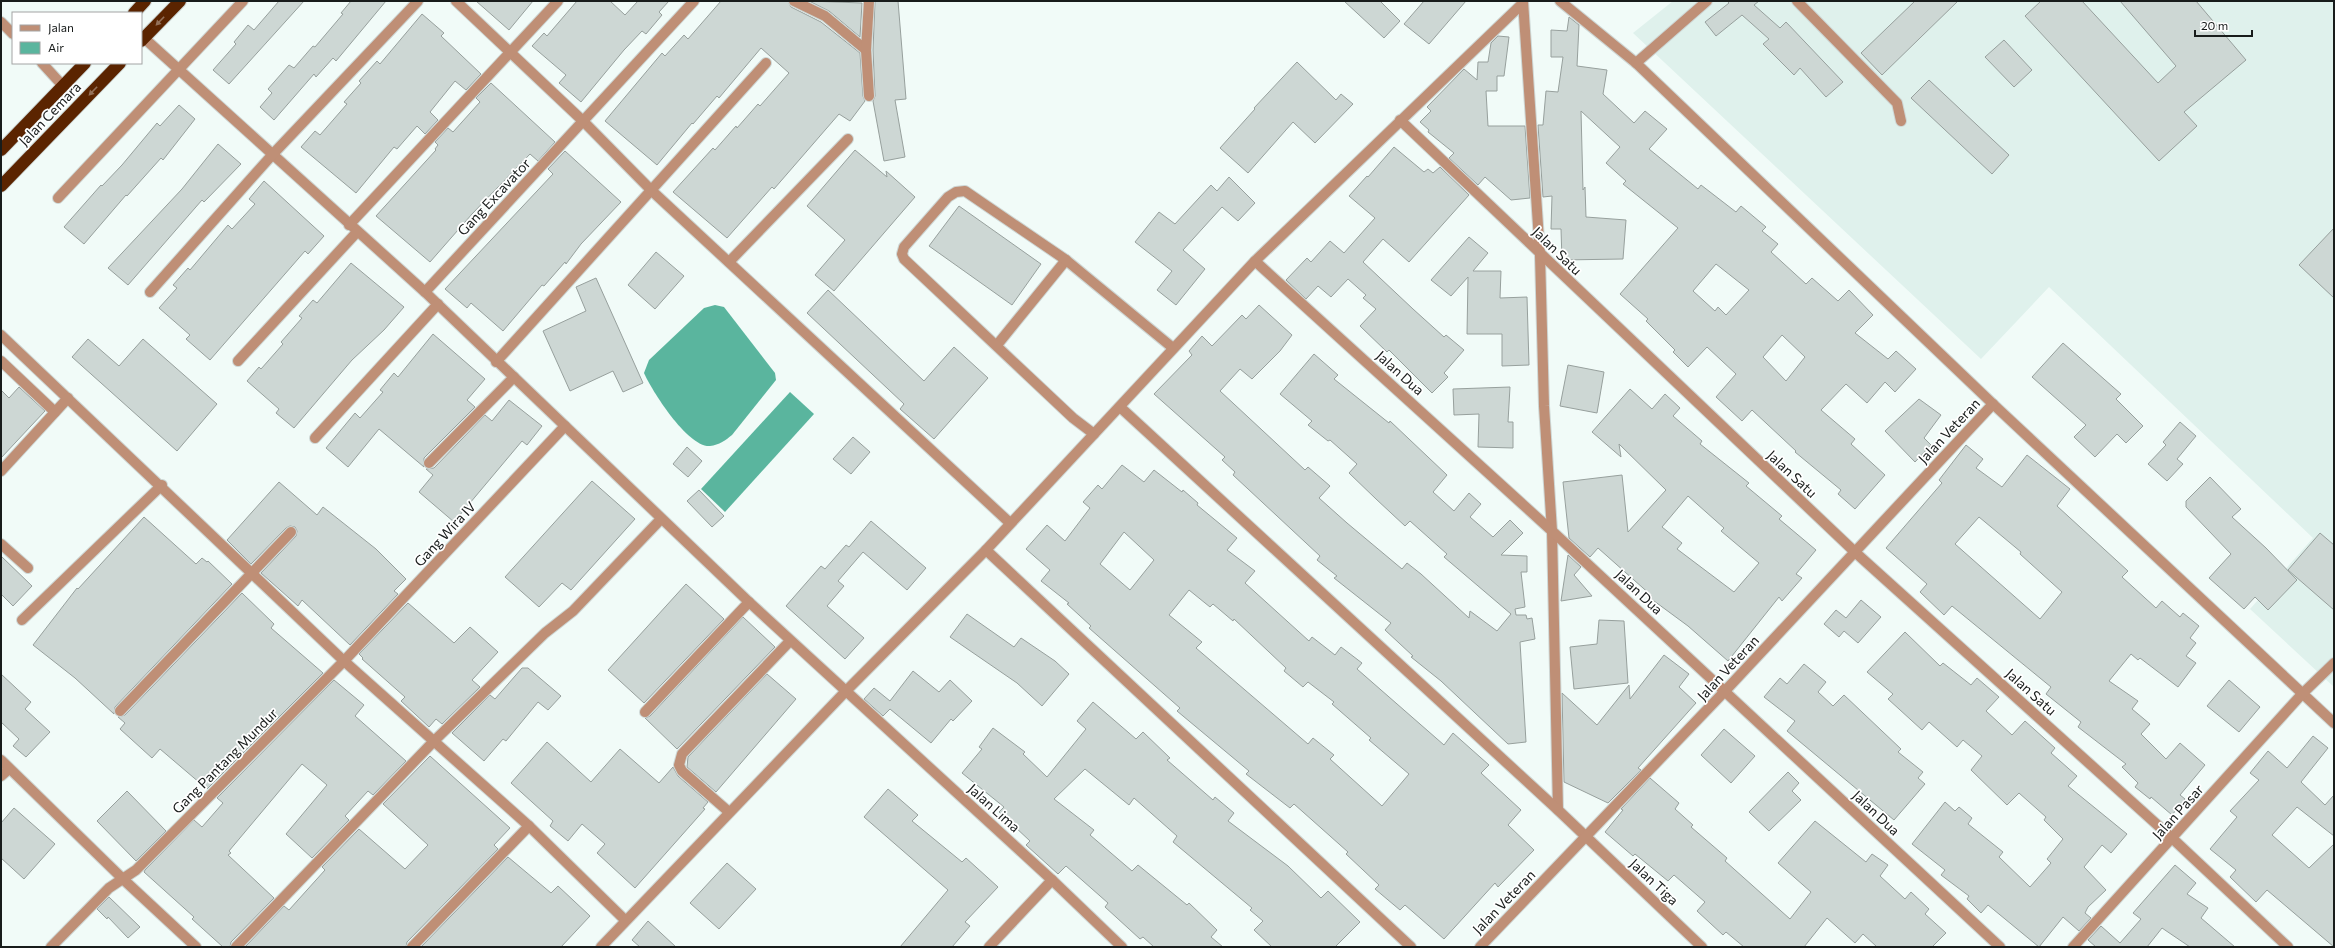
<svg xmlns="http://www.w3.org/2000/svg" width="2335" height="948" font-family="Commissioner,sans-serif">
	<rect width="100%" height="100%" fill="#f1fbf8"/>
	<path fill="#dff1ec" d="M1673,1h661v686l-84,-78 63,-71 -264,-251 -68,72 -348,-326z"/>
	<g fill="#5ab59e">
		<path d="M715,305l9,2 51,66 1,7 -44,55c-6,5 -13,10 -22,11 -22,2 -58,-55 -66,-73l5,-13 55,-52z"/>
		<path d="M790,392l24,22 -89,98 -24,-23z"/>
	</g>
	<g fill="#cdd7d4" stroke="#97a09d" fill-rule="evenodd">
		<path d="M279,1h25l-75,83 -16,-14 23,-26 -2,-2 14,-17 6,5z"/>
		<path d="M351,1h35l-50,60 -3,-3 -17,19 -2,-3 -40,46 -14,-13 12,-14 -4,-4 21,-24 5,3 19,-22 2,1 28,-33 -2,-1z"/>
		<path d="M476,1h57l-24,29z"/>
		<path d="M577,1h33l15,14 13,-14h31l-10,11 3,3 -16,19 -4,-3 -18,19 -43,52 -22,-19 7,-8 -34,-29 12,-13 3,3z"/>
		<path d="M721,1h67l3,6 30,15 39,31 3,43 2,5 -15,20 -11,-7 -65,75 -2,-2 -45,51 -54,-46 40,-44 2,2 21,-24 1,2 21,-24 2,2 29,-33 -28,-25 -42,50 -2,-2 -24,28 -1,-1 -35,42 -52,-44 57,-68 3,3 19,-21 4,4z"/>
		<path d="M809,1l53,2 -2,34 -31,-26z"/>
		<path d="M875,1h23l8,98 -11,1 10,57 -21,4 -11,-60 2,-5 -2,-46z"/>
		<path d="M1344,1h36l20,20 -16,17z"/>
		<path d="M1424,1h42l-37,43 -25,-20z"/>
		<path d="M1727,1h32l-5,4 26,23 6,-6 57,60 -17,15 -26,-29 -6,7 -31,-31 6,-5 -27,-24 -26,21 -11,-14 24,-19z"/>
		<path d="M1915,1h43l-76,74 -21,-22z"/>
		<path d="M2041,1h41l76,82 18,-17 -56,-65h76l50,59 -62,52 13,14 -38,35 -134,-145z"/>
		<path d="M422,14l22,19 -3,3 40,38 -15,16 -11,-9 -25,31 8,8 -13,14 -8,-8 -20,23 -3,-2 -38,46 -55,-46 14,-16 5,4 27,-31 -3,-2 17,-19 -2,-2 18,-20 3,3z"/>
		<path d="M1569,17l10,8 -2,41 30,4 -4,24 31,29 11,-12 22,18 -18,20 49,40 3,-4 35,27 5,-6 25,21 -4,4 16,13 -7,8 35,32 6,-6 26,23 11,-11 24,25 -18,18 33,26 8,-8 20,18 -21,23 -10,-10 -18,21 -21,-19 -25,26 34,29 -4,5 34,31 -30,34 -17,-15 3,-4 -46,-38 1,-1 -44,-41 -10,11 -26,-24 20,-23 -29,-27 -19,20 -15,-15 2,-2 -29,-29 2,-2 -28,-25 58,-66 -55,-44 3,-3 -20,-18 14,-16 -39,-36 2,79 2,-3 1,30 40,3 -3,39 -61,1 -1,-31h-10l1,-33 -9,1 -5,-72h5l3,-34 12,1 5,-35h-12v-27l16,1zM1716,264l33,26 -23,25 -8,-8 -3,4 -22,-20zM1782,335l23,22 -19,24 -23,-24z"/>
		<path d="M1498,36l11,1 -5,39h-7v15h-11l2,35h37l5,72 -19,2 -26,-23 -7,8 -29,-27 5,-5 -26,-21 1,-2 -9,-8 11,-11 -4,-4 37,-38 13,11 1,-18h10l3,-19z"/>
		<path d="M2004,40l28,30 -18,17 -29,-30z"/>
		<path d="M1297,62l39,38 5,-6 12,10 -38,39 -22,-21 -45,51 -28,-25 35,-39 -1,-1z"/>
		<path d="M1929,80l80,75 -17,19 -81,-76z"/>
		<path d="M491,83l64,59 -17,19 -8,-7 -58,60 -42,48 -54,-46 60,-66 -1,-1 3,-4 -3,-3 13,-14 5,4 27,-30 -4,-4z"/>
		<path d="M179,105l16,14 -32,41 -2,-2 -34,38 -1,-1 -42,49 -20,-17 37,-42 1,1 20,-21 35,-42 3,3z"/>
		<path d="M218,144l23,20 -37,38 -2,-2 -74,85 -20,-17 74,-79z"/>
		<path d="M1394,147l30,25 4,-3 5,4 7,-6 29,28 -60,67 -26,-23 -20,23 50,47 31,28 2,-2 18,15 -20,23 4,4 -16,16 -43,-43 -2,2 -27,-26 16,-17 -13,-11 3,-3 -18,-16 -17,18 -13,-11 -12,13 -20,-19 21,-22 4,4 19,-21 14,12 31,-35 -26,-22 18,-20 1,1z"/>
		<path d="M855,150l32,27 -1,-6 29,26 -81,94 -19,-16 30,-35 -38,-34z"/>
		<path d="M565,151l56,51 -40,42 -15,20 -1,-2 -21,24 -2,-1 -39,46 -32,-28 -4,5 -22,-19 108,-115 -5,-5z"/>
		<path d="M1229,177l26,26 -17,18 -16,-14 -39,43 22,19 -29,36 -19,-15 15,-19 -37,-29 24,-30 16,12 36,-39 6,6z"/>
		<path d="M264,181l60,55 -16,18 -3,-3 -95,109 -24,-21 4,-4 -31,-27 18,-20 -4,-3 15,-17 2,2 38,-45 4,4 23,-25 -6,-5z"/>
		<path d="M959,206l82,58 -29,41 -83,-59z"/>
		<path d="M2334,228v70l-35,-33z"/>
		<path d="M1469,237l19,16 -15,18h28l-1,27 27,-1 2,68 -27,1v-32h-35l1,-57 -17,19 -20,-16z"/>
		<path d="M656,252l28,24 -29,33 -27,-24z"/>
		<path d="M351,263l53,44 -20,23 -32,30 -58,68 -18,-15 3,-4 -32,-28 12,-14 2,2 22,-25 -2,-2 21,-24 -3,-2 14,-16 4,3z"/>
		<path d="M596,278l47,105 -20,9 -10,-21 -43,20 -27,-60 43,-20 -10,-24z"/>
		<path d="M828,290l96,91 30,-34 34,31 -54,61 -34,-30 4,-5 -97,-91z"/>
		<path d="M1259,305l33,30 -12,16 -28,28 -12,-10 -20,22 85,79 3,-3 22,19 -11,12 28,25 55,46 5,-6 14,11 48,44 1,-7 27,20 14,-17 -67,-57 3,-3 -37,-33 -5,5 -29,-27 -27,-26 8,-9 -27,-24 -2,1 -20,-16 4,-4 -32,-27 34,-40 24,21 -4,4 55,44 1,-2 57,54 -14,17 21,19 15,-18 12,11 -11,13 23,20 17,-17 13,13 -22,22 26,1v16h-6l4,35 -10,2 1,6h10l1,4 5,-1 3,21 -15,3 6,100 -18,2 -67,-63 -30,-24 2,-1 -28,-26 6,-7 -57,-45 3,-2 -20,-16 3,-4 -87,-81 2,-3 -13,-12 3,-3 -71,-63 38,-39 -3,-4 13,-15 10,10 30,-31 4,4z"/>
		<path d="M433,334l52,45 -18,21 8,7 -51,51v9l-45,-38 -31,38 -22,-19 29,-35 5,5 23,-26 -3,-2 14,-17 4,4z"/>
		<path d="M88,339l31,27 24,-27 74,65 -40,47 -105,-94z"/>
		<path d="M2063,343l58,51 -5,5 27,27 -17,17 -9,-9 -22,23 -21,-20 12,-12 -54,-48z"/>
		<path d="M1568,365l36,7 -7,41 -37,-7z"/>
		<path d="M19,387l26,24 -44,47v-68l8,8z"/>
		<path d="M1510,387l-2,35h5v26l-35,-1 1,-33 -25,1 -1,-26z"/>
		<path d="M1630,389l22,20 13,-15 15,14 -7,8 29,25 -2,3 49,39 -3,3 36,30 -3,3 37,31 -20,24 6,4 -20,23 -3,-4 -51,64 -40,-35 -38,-28 2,-2 -54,-48 -8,9 -21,-19 -6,-56 59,-7 6,57 38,-42 -47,-46 2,13 -29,-25zM1688,496l36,32 -3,3 38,32 -25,29 -57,-43 5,-6 -20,-16z"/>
		<path d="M1919,399l22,16 -17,23 7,7 -16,17 -30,-31z"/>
		<path d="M509,400l33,26 -15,19 -5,-4 -68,81 -35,-30 14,-17 -7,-6 8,-1 51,-53 7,6z"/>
		<path d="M2180,422l16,14 -19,23 6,5 -16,17 -19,-17 18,-19 -3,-3z"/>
		<path d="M853,437l17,15 -19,22 -18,-15z"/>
		<path d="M1966,445l17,14 -7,9 26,19 25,-32 43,34 -13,17 71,65 -6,6 34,31 6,-7 18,16 3,-4 16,13 -9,12 6,5 -10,13 10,7 -18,24 -38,-29 -2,2 -7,-6 -22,27 29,20 -6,8 18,15 -9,10 25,25 14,-16 25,22 -25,30 5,4 -13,16 -21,-18 -1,2 -15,-12 3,-4 -16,-16 4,-3 -48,-37 3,-5 -35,-28 5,-7 -99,-81 -8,9 -24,-23 7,-8 -41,-36 56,-65 -3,-3zM1979,517l42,35 -1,2 42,38 -22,27 -85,-75z"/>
		<path d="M687,447l15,14 -14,16 -15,-13z"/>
		<path d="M1122,465l22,17 10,-12 28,22 1,-2 15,13 -1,2 40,33 -10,12 28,21 -10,12 64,58 3,-4 23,18 6,-8 21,16 -5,6 87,76 9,-12 36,32 -8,8 40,37 -13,15 26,25 -36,37 -3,-4 -51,56 -39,-34 -5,5 -25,-21 4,-4 -33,-31 2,-2 -54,-48 -4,4 -44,-34 3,-3 -72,-60 3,-3 -91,-80 2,-2 -24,-22 2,-1 -28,-22 9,-11 -24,-21 21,-24 18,16 25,-33 -7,-6 15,-17 4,4zM1124,532l30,28 -24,30 -30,-26zM1189,590l21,17 3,-3 20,17 1,-2 52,49 -2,3 19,16 5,-5 26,20 -2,2 39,34 -2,2 40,34 -27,32 -52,-47 4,-4 -21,-17 -5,6 -112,-96 6,-6 -33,-27z"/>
		<path d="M2210,477l31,32 -9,8 34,31 31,32 -29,30 -13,-13 -11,12 -35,-31 22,-24 -45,-47v-6z"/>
		<path d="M592,481l43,38 -64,71 -9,-7 -23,24 -34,-30z"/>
		<path d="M279,482l38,33 6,-8 53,42 30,30 -12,12 4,3 -48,51 -48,-45 -4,6 -37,-33 35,-37 1,-5 -2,-4 -5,-1 -4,2 -35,36 -24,-24z"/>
		<path d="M699,490l25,26 -12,11 -25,-26z"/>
		<path d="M144,517l52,47 6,-6 5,4 1,-1 24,23 -117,123 -1,7 -39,-36 -42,-33 44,-57 1,1z"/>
		<path d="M871,521l55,47 -19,22 -44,-38 -25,29 6,5 -17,20 37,32 -19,21 -59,-53 35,-40 4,3 21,-24 3,2z"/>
		<path d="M2320,533l14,12v65l-46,-40z"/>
		<path d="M1568,555l13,12 -7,8 18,21 -31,5z"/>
		<path d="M1,556l31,30 -19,20 -12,-12z"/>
		<path d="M686,584l38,35 -80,84 -36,-33z"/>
		<path d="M242,593l32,31 -3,4 52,45 -116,116 -47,-40 -8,9 -32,-29 5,-6 -7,-6 7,-2z"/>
		<path d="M1861,600l20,17 -23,26 -14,-12 -5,6 -15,-13 12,-14 10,8z"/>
		<path d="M408,603l46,40 16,-16 28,25 -26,28 8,7 -38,37 -6,-5 -7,8 -28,-26 4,-4 -43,-38 1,-1 -4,-4z"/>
		<path d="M967,614l47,33 7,-9 34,23 14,13 -27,32 -25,-23 -67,-46z"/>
		<path d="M743,617l32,30 -98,102 -32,-31 5,-2z"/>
		<path d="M1599,620l25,1 4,62 -54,6 -4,-42 27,-3z"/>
		<path d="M1905,632l35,34 3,-3 28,22 6,-7 22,19 -13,14 26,24 13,-14 30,27 -4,5 26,23 -9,10 59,48 -16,19 -9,-8 -18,22 22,23 -18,17 -3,6 6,5 -12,13 -16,-14 -24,30 -51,-42 -7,8 -14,-14 2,-3 -28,-21 4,-5 -33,-26 33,-42 10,9 4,-4 13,11 -4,6 35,28 -4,5 31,30 21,-24 -4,-4 16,-20 -19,-19 2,-3 -27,-24 -12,12 -36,-35 11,-14 -19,-16 -6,7 -28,-25 -7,8 -34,-31 5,-5 -26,-22z"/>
		<path d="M1664,655l25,19 -10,13 17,16 -58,65 3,2 -33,33 -44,-21 -2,-89 35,32 32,-40 1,14z"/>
		<path d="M1804,664l22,18 -8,10 15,14 11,-11 57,54 -3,3 25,20 -5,6 7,6 -31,36 -107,-89 8,-10 -31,-24 16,-19 7,6z"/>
		<path d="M522,668h6l33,28 -13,14 -10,-8 -32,39 -3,-2 -19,22 -32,-28 38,-38 5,4z"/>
		<path d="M913,671l26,21 11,-12 22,21 -19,20 -2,-2 -20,24 -41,-34 -7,7 -19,-17 10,-11 16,13z"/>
		<path d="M1,674l30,28 -6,7 25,23 -24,25 -13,-11 6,-7 -18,-17z"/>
		<path d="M767,674l29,25 -80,93 -29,-25 1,-10z"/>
		<path d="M334,680l30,25 -9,11 51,45 -33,34 -5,-4 -23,25 4,4 -37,38 -26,-24 41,-49 -25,-21 -73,87 2,2 -3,2 46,43 -43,44 -1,5h-7l-31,-28 2,-2 -50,-45 1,-2 49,-50 8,7 21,-24 -6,-5z"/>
		<path d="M2229,680l31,27 -21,25 -32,-26z"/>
		<path d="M1093,702l43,37 7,-7 27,26 -3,2 46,40 2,-3 19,16 -6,8 60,45 33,32 7,-7 32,31 -25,25h-63l-18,-17 9,-9 -13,-11 2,-2 -79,-66 4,-6 -43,-38 -5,7 -44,-36 -31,30 40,31 -4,5 42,36 6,-6 49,40 2,-2 28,27 -6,7 12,10h-69l-11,-10 -3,2 -35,-32 3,-4 -42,-37 -8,8 -32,-29 4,-4 -31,-29 5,-5 -42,-34 20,-24 -3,-2 14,-19 32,24 -2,2 24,23 39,-48 -9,-8z"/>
		<path d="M1724,729l31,27 -24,27 -30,-28z"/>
		<path d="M2313,736l15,12 -27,34 24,23 9,-10v41l-37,-29 -25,28 37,33 25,-24v103l-67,-57 -11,12 -26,-25 6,-7 -26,-21 27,-32 -7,-6 29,-31 -9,-7 18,-22 19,17z"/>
		<path d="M547,742l44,40 29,-33 39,34 14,-16 5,9 30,26 -5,6 2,1 -70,79 -38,-35 8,-9 -23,-20 -14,17 -18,-15 3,-5 -42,-38z"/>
		<path d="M430,756l80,72 -16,17 4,4 -91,93 -1,5h-161l39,-41 5,4 36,-40 -3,-3 37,-38 46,40 23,-24 -45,-41z"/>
		<path d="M1788,772l11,11 -7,8 9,9 -32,31 -20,-19z"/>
		<path d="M1650,778l29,25 -4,6 18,16 -2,2 36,31 -2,3 65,58 21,-27 -33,-29 37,-42 51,41 6,-8 16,11 -8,11 25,23 6,-7 18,17 -4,5 21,19 -14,14h-55l-14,-13 -8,9 -28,-25 -23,29h-60l-18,-15 -3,3 -26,-24 8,-9 -31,-27 -6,6 -33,-27 -2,2 -28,-24 18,-22 -2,-1z"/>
		<path d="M888,789l30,26 -6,6 50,41 4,-4 32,29 -33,35 5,4 -18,21h-52l48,-57 -84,-73z"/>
		<path d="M127,791l39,40 -30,30 -39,-40z"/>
		<path d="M14,808l41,36 -31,35 -23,-21v-35z"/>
		<path d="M508,857l43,36 7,-7 32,30 -29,31h-140z"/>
		<path d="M727,863l29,26 -37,40 -29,-26z"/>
		<path d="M2175,865l21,18 -9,11 21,14 -7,10 34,29h-45l-28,-19 -15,19h-51l-8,-7 13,-14 19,17 21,-24 -8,-6z"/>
		<path d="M109,897l31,30 -12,11 -20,-21 -1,2 -10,-10z"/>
		<path d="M648,921l28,26h-36l-8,-7z"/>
	</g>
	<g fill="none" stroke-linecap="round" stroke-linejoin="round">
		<g stroke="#ced7d5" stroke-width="12">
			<g id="minor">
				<path d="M456,1l127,120 69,70 358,332"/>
				<path d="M794,1l31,15 41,34"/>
				<path d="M869,1l-3,49 3,46"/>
				<path d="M1523,1l17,254 4,151 8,125 6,279"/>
				<path d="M1560,1l76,62 357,341 341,319"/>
				<path d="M1797,1l100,102 4,18"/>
				<path d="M1,22l12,12"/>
				<path d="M144,38l281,254 324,310 303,278 70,67"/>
				<path d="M42,63l21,23"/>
				<path d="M1636,63l71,-62"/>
				<path d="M1400,120l456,433 317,286 115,108"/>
				<path d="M58,198l185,-197"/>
				<path d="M349,225l209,-224"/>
				<path d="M1255,261l297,270 448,416"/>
				<path d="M729,262l119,-123"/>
				<path d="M150,292l123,-138 145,-153"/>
				<path d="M425,292l269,-291"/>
				<path d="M1,335l343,326 185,165 96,94"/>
				<path d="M997,345l69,-85"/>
				<path d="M1,361l54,51"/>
				<path d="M238,361l119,-129"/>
				<path d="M496,362l270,-299"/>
				<path d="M1120,407l438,403 144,137"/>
				<path d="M1094,434l-21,-16 -169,-159 -2,-5 2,-7 44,-50 8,-5 9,-1 101,69 107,88"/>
				<path d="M315,438l123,-134"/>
				<path d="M429,463l85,-86"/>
				<path d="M1,471l67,-73"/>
				<path d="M1,544l27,24"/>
				<path d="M986,550l425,397"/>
				<path d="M22,620l140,-135"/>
				<path d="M120,711l171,-179"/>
				<path d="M645,712l104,-110"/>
				<path d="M1,760l123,120 72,67"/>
				<path d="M1,776l8,-7"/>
				<path d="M729,812l-47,-41 -3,-6 3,-11 108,-113"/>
				<path d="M51,947l58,-59 27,-18 208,-209 221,-235"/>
				<path d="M236,947l198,-206 111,-108 28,-22 88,-92"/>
				<path d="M412,947l117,-121"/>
				<path d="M601,947l244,-255 141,-142 269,-289 268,-258"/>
				<path d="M989,947l63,-67"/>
				<path d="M1480,947l245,-256 268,-287"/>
				<path d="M2073,947l229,-253 32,-31"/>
			</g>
		</g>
		<g stroke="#ced7d5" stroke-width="14">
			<g id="highway">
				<path d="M134,13l11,-12"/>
				<path d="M141,41l39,-40"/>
				<path d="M1,150l84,-87"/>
				<path d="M1,186l119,-123"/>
			</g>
		</g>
		<use href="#minor" stroke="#bf8f76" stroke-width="10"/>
		<use href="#highway" stroke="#5b2400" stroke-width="12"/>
	</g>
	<defs><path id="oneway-solid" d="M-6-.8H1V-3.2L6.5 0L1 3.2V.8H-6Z"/></defs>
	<g fill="#947159">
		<use href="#oneway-solid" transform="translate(160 21) rotate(134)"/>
		<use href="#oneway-solid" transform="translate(93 91) rotate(134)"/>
	</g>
	<g text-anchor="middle" stroke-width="3.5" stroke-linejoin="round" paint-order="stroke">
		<g font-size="14" fill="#181c1b" stroke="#fff">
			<text transform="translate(50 114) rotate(-46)" y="5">Jalan Cemara</text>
			<text transform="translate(494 197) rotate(-47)" y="5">Gang Excavator</text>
			<text transform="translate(1557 251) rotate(44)" y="5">Jalan Satu</text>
			<text transform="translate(1400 373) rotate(42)" y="5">Jalan Dua</text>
			<text transform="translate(1949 431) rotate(-47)" y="5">Jalan Veteran</text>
			<text transform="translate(1792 474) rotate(43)" y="5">Jalan Satu</text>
			<text transform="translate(445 534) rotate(-47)" y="5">Gang Wira IV</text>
			<text transform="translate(1639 592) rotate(43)" y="5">Jalan Dua</text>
			<text transform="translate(1728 668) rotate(-47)" y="5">Jalan Veteran</text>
			<text transform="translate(2031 692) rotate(42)" y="5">Jalan Satu</text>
			<text transform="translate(225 761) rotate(-45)" y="5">Gang Pantang Mundur</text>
			<text transform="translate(994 808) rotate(42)" y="5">Jalan Lima</text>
			<text transform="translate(2178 812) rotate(-48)" y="5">Jalan Pasar</text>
			<text transform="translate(1876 813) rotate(43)" y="5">Jalan Dua</text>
			<text transform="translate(1654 882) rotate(43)" y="5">Jalan Tiga</text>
			<text transform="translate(1504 902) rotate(-46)" y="5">Jalan Veteran</text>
		</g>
	</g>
	<rect width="2335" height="948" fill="none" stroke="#181c1b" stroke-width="4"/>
	<rect x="12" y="12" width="130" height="52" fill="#ffffff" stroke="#a3a4a4"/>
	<rect x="20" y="25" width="20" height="6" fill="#bf8f76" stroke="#a3a4a4"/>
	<text x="48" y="32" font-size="12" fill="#181c1b">Jalan</text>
	<rect x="20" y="42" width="20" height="12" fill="#5ab59e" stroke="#a3a4a4"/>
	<text x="48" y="52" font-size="12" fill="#181c1b">Air</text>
	<path d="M2195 30v6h57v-6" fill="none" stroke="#181c1b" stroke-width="2"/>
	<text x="2201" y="30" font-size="12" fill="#181c1b" stroke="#ffffff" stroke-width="3" paint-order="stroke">20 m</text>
</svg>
